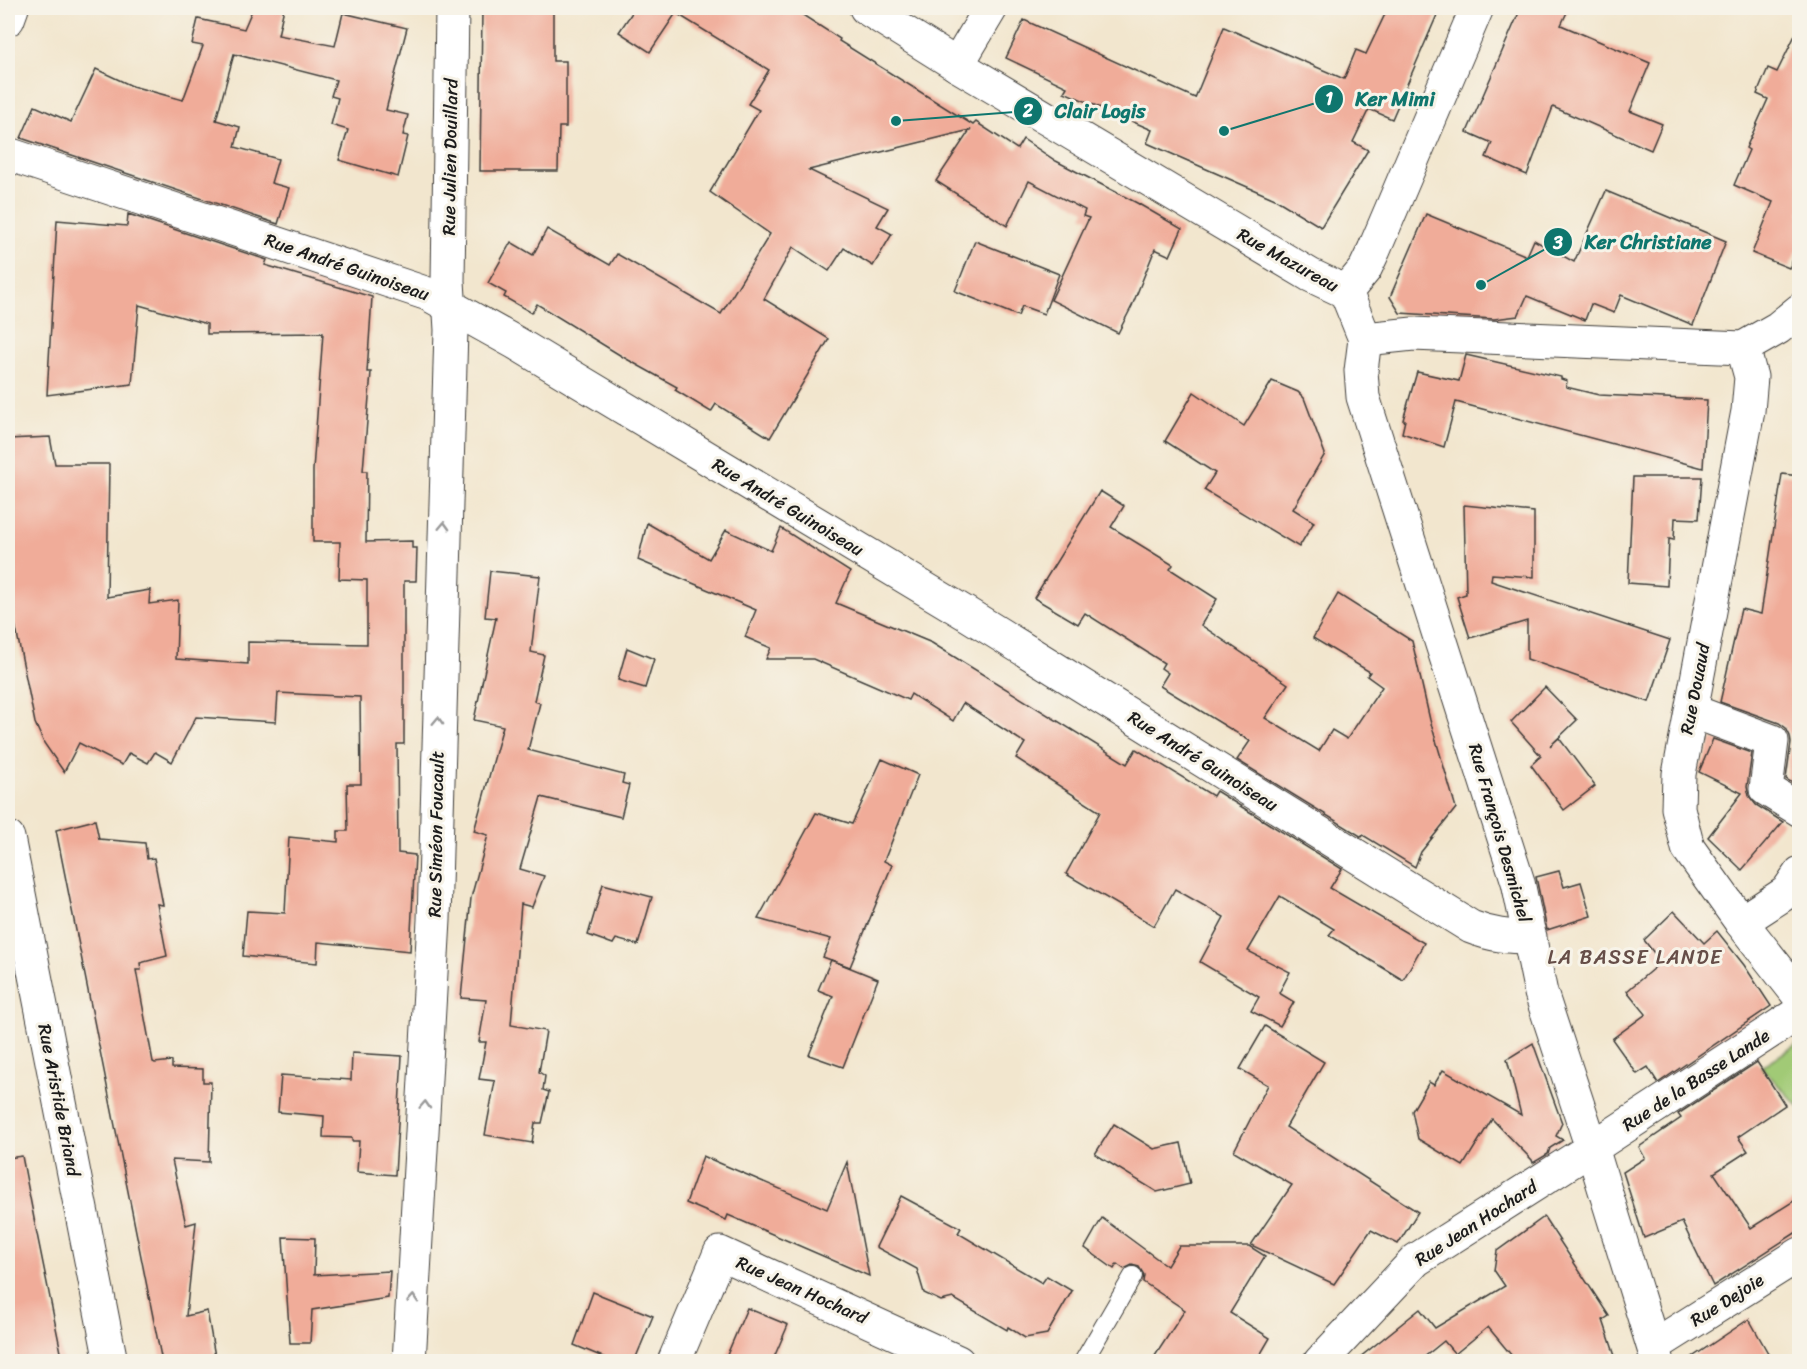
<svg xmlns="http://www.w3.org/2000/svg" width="1807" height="1369" font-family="Sriracha,sans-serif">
	<rect width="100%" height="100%" fill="#f7f3e8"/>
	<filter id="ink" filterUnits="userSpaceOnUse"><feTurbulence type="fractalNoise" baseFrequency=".0167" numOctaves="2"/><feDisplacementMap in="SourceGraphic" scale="12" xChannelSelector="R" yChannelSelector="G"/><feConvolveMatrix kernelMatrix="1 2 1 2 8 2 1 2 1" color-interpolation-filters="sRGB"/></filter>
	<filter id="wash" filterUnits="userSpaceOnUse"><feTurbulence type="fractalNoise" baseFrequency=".008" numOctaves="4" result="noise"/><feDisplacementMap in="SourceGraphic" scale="24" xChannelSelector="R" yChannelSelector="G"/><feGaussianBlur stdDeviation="1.35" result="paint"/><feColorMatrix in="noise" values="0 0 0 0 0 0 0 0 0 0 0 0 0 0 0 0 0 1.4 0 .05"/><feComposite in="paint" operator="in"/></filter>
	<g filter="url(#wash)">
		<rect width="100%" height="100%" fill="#f2e6ce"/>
		<path fill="#a1ca76" stroke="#5e7349" stroke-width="1.5" d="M1799,1043v64l-38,-40z"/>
		<g id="blocks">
			<g fill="#f0ac99">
				<path d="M253,8h31l-6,27 57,11 8,-33 64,15 -21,82 22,5 -5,20 5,1 -10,41 -59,-17 9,-30 -17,-5 7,-27 -7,-2 5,-16 -102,-26 -18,66 24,7 -5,20 43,12 -7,24 18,5 -11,36 -257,-86 14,-32 36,16 25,-53 36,17 51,14 20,-54 -11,-2 6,-25 46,10z"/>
				<path d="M482,8h71v53h13v66h-7l-1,44h-78z"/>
				<path d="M635,8h157l48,31 -1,2 134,84 3,-3 41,27 6,-10 33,22 81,42 45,26 -12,27 -15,-7 -23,57 -14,27 -67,-33 38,-82 -6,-2 2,-6 -56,-29 -22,45 -71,-45 34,-51 -161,40 79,38 -11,18 15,8 -19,32 -29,-18 -15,23 -36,-24 -29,52 65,40 -59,99 -54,-34 -5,8 -36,-22 2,-3 -54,-30 -86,-53 -5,9 -28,-16 2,-4 -18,-10 23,-41 22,13 14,-26 63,36 7,-11 104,60 49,-80 -60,-42 49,-82 -11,-6 21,-34 -93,-57 -26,39 -31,-20z"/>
				<path d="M1388,8h52l-48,111 -23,-10 -16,33 15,8 -47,77 -46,-28 -128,-56 5,-13 -88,-38 3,-5 -61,-29 18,-38 171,78 29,-71 120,52 12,-29 10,4z"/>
				<path d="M1521,8h48l-8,17 89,38 -20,48 32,13 -11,26 -98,-43 -26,68 -41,-18 6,-14 -25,-11z"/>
				<path d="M1800,25v220l-11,23 -37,-15 21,-51 -39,-17 15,-35 -3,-2 22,-49 -11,-5 11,-26 9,4z"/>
				<path d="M1606,191l120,50 -33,84 -72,-30 -7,18 -23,-9 -6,16 -58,-24 -9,20 -24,3 -94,-6 -10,-16 36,-83 101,42 7,-16 40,22z"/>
				<path d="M128,214l139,46 -2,5 107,32 -5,75h4l-8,99h4l-1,71 46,-1v7h5l-1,33h-12v163h-7l1,109 17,2 -5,96 -92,-9 -1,21 -74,-7 4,-45 38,2 4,-76 49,5v-11h10l-1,-47h14l-1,-87 -82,-4 -2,29 -80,-5 -24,45 -17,-10 -7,11 -19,-10 -7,12 -43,-22 -15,29 -20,-29 -9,-20 -27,-134v-150l42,-2 5,27h54l-2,133 43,-7 -1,14 29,-4 -2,59 72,5v-22l119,2v-64l-28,-1 1,-37h-27v-72l10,-137 -116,1v-10l-68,-19 -7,79 -85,11 10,-175 70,6z"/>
				<path d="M975,241l84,33 -15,40 -22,-8 -4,10 -63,-25z"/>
				<path d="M1466,355l95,22v2l6,2 -1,6 33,8 108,5 -4,68 -247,-66 -12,45 -42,-14 3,-13h-2l14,-48 42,9z"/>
				<path d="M1272,381l26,11 6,6 21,56 -32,55 21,13 -15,25 -95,-57 11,-17 -50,-32 29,-49 50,34z"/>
				<path d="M1782,474l18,2v312l-14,-9 5,-36 -1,-7 -4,-8 -7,-5 -59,-21 21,-93 20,5z"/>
				<path d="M1633,477h69l-3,42 -24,-1 -1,22 -5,-1 -2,47 -39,-3z"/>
				<path d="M1100,491l24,15 -13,21 62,38 -3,4 47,30 -16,26 87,59 -23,34 54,33 13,-21 15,9 35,-52 -15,-11 3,-4 -57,-34 25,-44 74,47 18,79 26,88 -35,44 -6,15 -52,-32 -1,2 -125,-77 13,-19 -90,-55 8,-13 -7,-5 3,-5 -79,-50 -7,11 -44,-26z"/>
				<path d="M1464,505l70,7v65l-42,-3 -1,7 179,59 -21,62 -122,-43v-38l-57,17 -13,-41 9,-3z"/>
				<path d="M647,523l62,36 17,-29 45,21 10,-23 69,44 -14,31 96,40 195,121 9,-15 77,47 3,-5 126,78 -12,19 94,55 -21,37 -74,-45 5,-6 -54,-33 -32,55 42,21 -11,21 15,9 -14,24 -29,-15 8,-14 -59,-35 24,-45 -49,-28 -21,37 -88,-52 34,-62 -84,-54 9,-15 -62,-40 -10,18 -42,-27 -3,6 -95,-41h-47l5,-11 -26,-11 11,-27 -118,-50z"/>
				<path d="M490,571l50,5 -9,76 13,3 -10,46 6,2 -12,47 96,25 -2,8 7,2 -8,32 -80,-20 -21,72 24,7 -12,31 -11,-3 -10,121 35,6 -7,41 6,4 -2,14 6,2 -7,31h-7l-3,20 -47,-8 10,-54 -16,-2 7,-37h-7l7,-42 -25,-2 10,-100 17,-63 -14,-4 29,-105 -29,-6 22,-102 -11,-1z"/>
				<path d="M627,648l27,11 -9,29 -27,-8z"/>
				<path d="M1545,687l32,33 -27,26 9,-8 36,48 -31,24 -33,-45 10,-9 -30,-34z"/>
				<path d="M1713,739l39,14 -5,34 2,9 7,9 27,17 -41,48 -34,-33 34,-44 -43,-21z"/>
				<path d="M882,759l36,16 -34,86 8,4 -42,102 -27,-10 8,-18 -73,-20 58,-106 36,11z"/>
				<path d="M95,820l4,19 46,4 2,16 7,-1 9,47 -6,-1 10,52 -27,7 1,7h-5l17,92 2,1 17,-2v7l31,1v13h8l-2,80 -37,-2 14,65 10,-3 -10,94 21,-5 9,51h-54l-106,-532z"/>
				<path d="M1559,871l5,16 17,-5 10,34 -44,14 -11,-53z"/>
				<path d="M603,884l49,13 -14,48 -22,-6 -3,5 -25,-9z"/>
				<path d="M1674,911l30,32 13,-12 27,34 27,41 -113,77 -10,-16 -11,7 -25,-35 34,-25 -19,-23 34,-29 -17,-22z"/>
				<path d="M831,960l47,19 -35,88 -34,-12 24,-59 -15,-6z"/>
				<path d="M1265,1026l59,36 -38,65 132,85 -20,32 -27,-14 -37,54 -83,-39 41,-60 -58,-34 34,-66 -28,-16z"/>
				<path d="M1533,1043l29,80 -6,13 7,4 -13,8 -2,6 -15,9 -1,-3 -40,-41 -29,47 -45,-27 -6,-28 17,-29 5,3 9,-15 78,45 -14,-56z"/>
				<path d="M352,1053l50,3 -7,119 -38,-3 2,-31h-7v-3l-29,-1 1,-21 -46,-4 3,-37 70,5z"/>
				<path d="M1757,1062l28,43 -47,32 10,14 -34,22 37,55 49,-31v33l-87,56 -31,-64 -38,16 -21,-66 22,-14 -6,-11 42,-29 -3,-4z"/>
				<path d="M1114,1124l40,25 27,-6 9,41 -33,8 -62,-38z"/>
				<path d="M22,1156l14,73 27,133h-55v-204z"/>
				<path d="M703,1156l124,53 20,-47 22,114 -141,-61 -2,5 -40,-17z"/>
				<path d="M901,1196l60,32 -3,5 84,50 5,-7 25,15 -25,43 -22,4 -17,-11 -1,3 -54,-32 -12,3 -17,-8 -7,-24 -41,-22z"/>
				<path d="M1544,1217l65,99 -6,4 14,42h-100l-29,-35 -33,27 -11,-13 -26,21h-64l66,-53 15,19 70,-42 -11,-16 3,-19z"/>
				<path d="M1102,1218l65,48 12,-20h70l16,10 -35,57 40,25 -14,24h-105l34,-52 -42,-28 1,-7 -5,-8 -7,-2 -8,4 -7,-5 -3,5 -29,-21z"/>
				<path d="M283,1237l32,1 -1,37 76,-4 -2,27 -76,12 -2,33h-20z"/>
				<path d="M593,1292l60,24 -19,46h-19l-41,-17z"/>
				<path d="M747,1308l41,17 -16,37h-48z"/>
				<path d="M1749,1319l24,43h-88z"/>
			</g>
		</g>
	</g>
	<g filter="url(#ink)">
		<use href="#blocks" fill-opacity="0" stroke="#3c3a37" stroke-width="1.5"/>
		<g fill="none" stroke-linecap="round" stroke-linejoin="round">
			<g stroke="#3c3a37" stroke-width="20">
				<path id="lane" d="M1083,1362l50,-86"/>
			</g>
			<g stroke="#3c3a37" stroke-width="35">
				<g id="street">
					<path d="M866,8l91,57 353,210 36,17 19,47 48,-5 330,14 35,-20 22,-18"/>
					<path d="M8,19l4,-11"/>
					<path d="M957,65l34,-57"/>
					<path d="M8,154l420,140 88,49 451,271 504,313c20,8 37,10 59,10"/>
					<path d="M1346,292l19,-23 9,-19 103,-242"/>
					<path d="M1365,339l-4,32 2,26 155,485 23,111 51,155 66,214"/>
					<path d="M1743,348l8,29 -3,34 -69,363 -1,34 10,40 53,74 59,75"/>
					<path d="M1692,711l80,30 -6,48 34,21"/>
					<path d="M1741,922l46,-30 13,-19"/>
					<path d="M1654,1346l146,-92"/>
					<path d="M409,1362l25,-442 17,-590 -3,-49 4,-273"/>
					<path d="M674,1362l46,-109 238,109"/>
					<path d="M1320,1362l96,-102 176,-112 208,-136"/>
				</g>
			</g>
			<g stroke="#3c3a37" stroke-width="35">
				<path id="secondary" d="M8,838l103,524"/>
			</g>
			<use href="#lane" stroke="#fff" stroke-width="18"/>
			<use href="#street" stroke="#fff" stroke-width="33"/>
			<use href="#secondary" stroke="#fff" stroke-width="33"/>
		</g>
		<defs><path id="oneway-chevron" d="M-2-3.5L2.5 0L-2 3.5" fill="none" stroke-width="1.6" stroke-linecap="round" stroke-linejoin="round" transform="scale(1.5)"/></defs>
		<g stroke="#999">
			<use href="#oneway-chevron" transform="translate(444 526) rotate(-88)"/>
			<use href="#oneway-chevron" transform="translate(438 721) rotate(-88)"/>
			<use href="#oneway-chevron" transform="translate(425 1105) rotate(-87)"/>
			<use href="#oneway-chevron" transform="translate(413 1299) rotate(-86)"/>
		</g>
	</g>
	<g text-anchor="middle" stroke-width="6" stroke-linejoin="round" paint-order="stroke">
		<g font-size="18" fill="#1c1c1c" stroke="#f7f3e8">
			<text transform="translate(450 157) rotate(-89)" y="6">Rue Julien Douillard</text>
			<text transform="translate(1288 260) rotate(29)" y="6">Rue Mazureau</text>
			<text transform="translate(347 267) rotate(19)" y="6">Rue André Guinoiseau</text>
			<text transform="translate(788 507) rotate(31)" y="6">Rue André Guinoiseau</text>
			<text transform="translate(1695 689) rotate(-79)" y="6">Rue Douaud</text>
			<text transform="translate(1203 761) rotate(32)" y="6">Rue André Guinoiseau</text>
			<text transform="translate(1500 833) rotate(74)" y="6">Rue François Desmichel</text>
			<text transform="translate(436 834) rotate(-89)" y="6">Rue Siméon Foucault</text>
			<text transform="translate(1696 1080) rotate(-33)" y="6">Rue de la Basse Lande</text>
			<text transform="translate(59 1100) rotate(79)" y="6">Rue Aristide Briand</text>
			<text transform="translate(1476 1223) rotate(-33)" y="6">Rue Jean Hochard</text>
			<text transform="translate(802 1290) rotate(24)" y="6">Rue Jean Hochard</text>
			<text transform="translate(1727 1300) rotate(-32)" y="6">Rue Dejoie</text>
		</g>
		<g font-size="20" letter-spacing="1.5" fill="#664e48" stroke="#f7f3e8">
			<text x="1635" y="964">LA BASSE LANDE</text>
		</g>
	</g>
	<path fill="none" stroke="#0f766e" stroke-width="2" d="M1224 131L1329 99M896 121L1028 111M1481 285L1558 242"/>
	<g fill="#0f766e" stroke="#f7f3e8" stroke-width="2">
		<circle cx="1224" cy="131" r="6"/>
		<circle cx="896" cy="121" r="6"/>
		<circle cx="1481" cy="285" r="6"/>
		<circle cx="1329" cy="99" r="15"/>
		<circle cx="1028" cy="111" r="15"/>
		<circle cx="1558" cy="242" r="15"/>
	</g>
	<g font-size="18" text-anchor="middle" font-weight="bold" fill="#fff">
		<text x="1329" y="105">1</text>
		<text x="1028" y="117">2</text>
		<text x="1558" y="249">3</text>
	</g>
	<g font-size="20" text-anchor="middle" font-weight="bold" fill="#0f766e" stroke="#f7f3e8" stroke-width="6" stroke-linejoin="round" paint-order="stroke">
		<text x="1395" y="106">Ker Mimi</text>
		<text x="1100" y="118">Clair Logis</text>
		<text x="1648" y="249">Ker Christiane</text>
	</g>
	<rect width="1807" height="1369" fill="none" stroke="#f7f3e8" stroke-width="30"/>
</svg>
